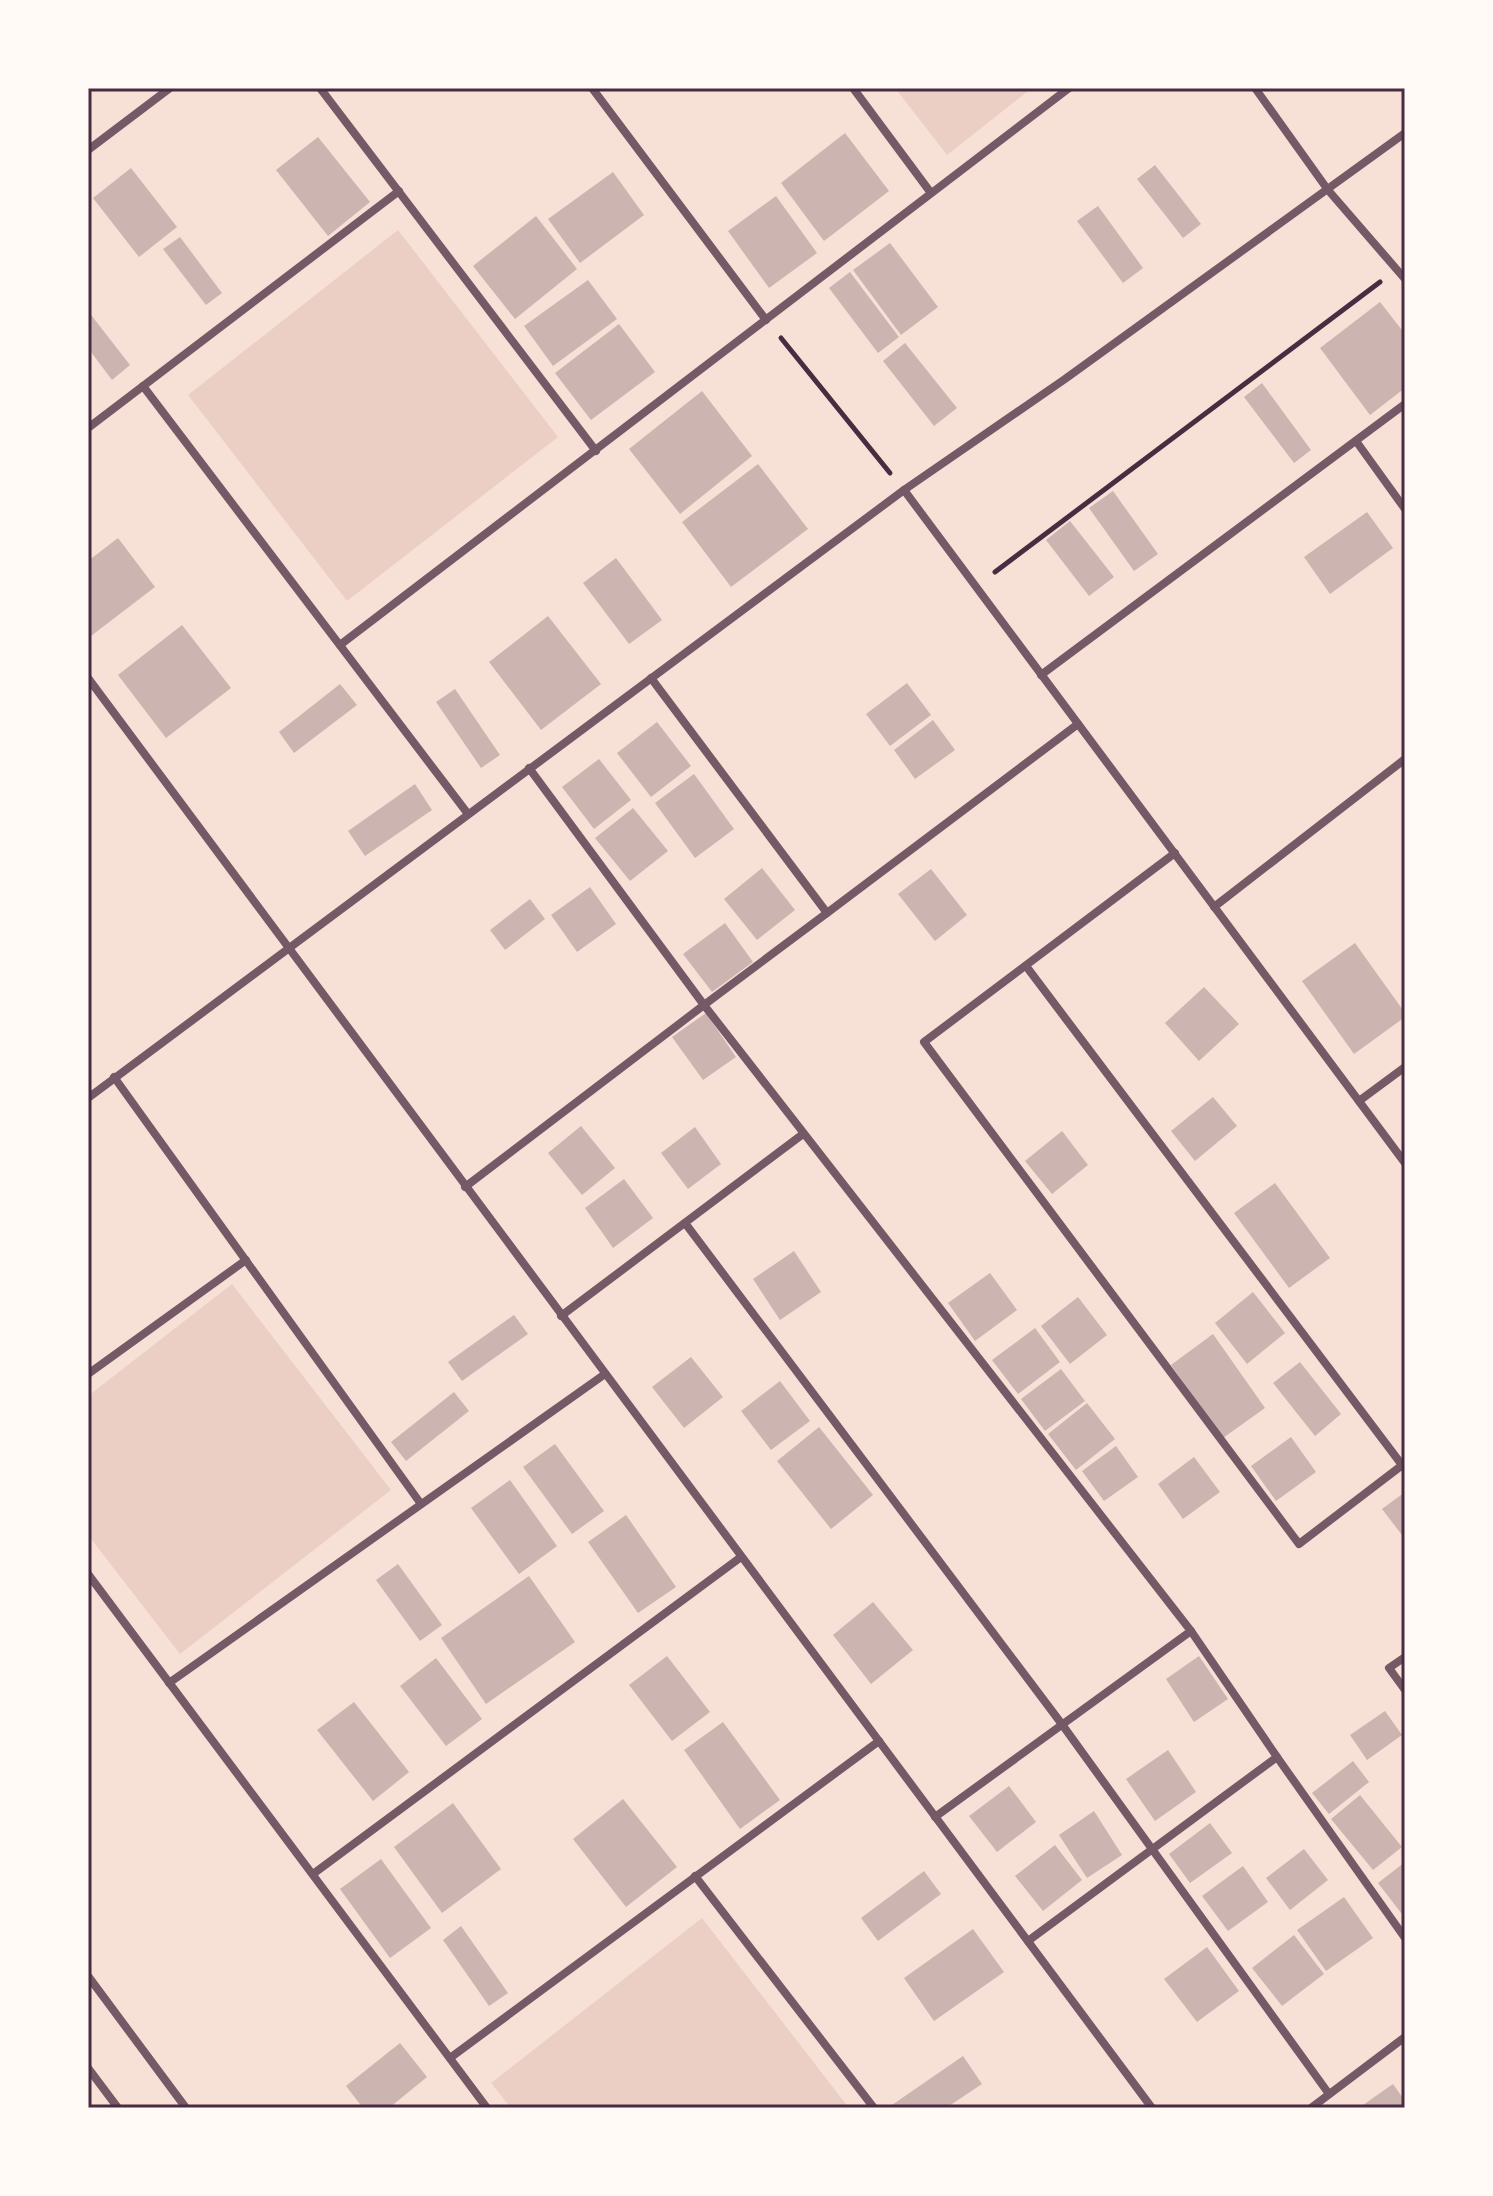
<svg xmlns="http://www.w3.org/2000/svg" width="1493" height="2196" font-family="'Work Sans',sans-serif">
	<rect width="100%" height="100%" fill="#f7e1d7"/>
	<g fill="#ebcfc5">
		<path d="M895,88h137l-85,67z"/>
		<path d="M398,230l160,207 -211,164 -159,-206z"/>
		<path d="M232,1284l159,206 -211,164 -92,-119v-139z"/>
		<path d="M702,1918l147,190h-338l-20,-25z"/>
	</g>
	<g fill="#ccb4b1">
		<path d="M845,133l44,58 -65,50 -43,-58z"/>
		<path d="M318,137l52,65 -42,34 -52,-66z"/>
		<path d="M1155,165l46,59 -18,14 -46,-59z"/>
		<path d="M131,168l46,59 -38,30 -46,-59z"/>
		<path d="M613,172l31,43 -64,48 -32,-44z"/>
		<path d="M776,196l41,57 -48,35 -41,-57z"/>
		<path d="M1098,206l45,62 -20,15 -46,-62z"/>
		<path d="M536,216l41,53 -62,50 -42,-53z"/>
		<path d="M180,237l42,56 -16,12 -43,-56z"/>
		<path d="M890,243l48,64 -37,28 -48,-65z"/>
		<path d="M850,272l49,65 -21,16 -49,-65z"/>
		<path d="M588,280l29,39 -64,47 -29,-40z"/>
		<path d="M1380,302l25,32v54l-35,27 -50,-67z"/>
		<path d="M88,311l42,54 -18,15 -24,-32z"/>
		<path d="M619,324l36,48 -64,48 -36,-47z"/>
		<path d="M905,343l52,65 -23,18 -51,-65z"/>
		<path d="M1262,383l49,67 -17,13 -50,-66z"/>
		<path d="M702,391l50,65 -72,58 -51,-65z"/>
		<path d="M758,464l50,65 -77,58 -49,-65z"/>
		<path d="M1113,491l45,63 -24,17 -45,-63z"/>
		<path d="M1367,512l26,36 -63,46 -26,-37z"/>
		<path d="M1070,521l44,56 -25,19 -43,-56z"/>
		<path d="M118,538l37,49 -64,49 -3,-5v-70z"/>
		<path d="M616,558l46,62 -33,24 -46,-61z"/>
		<path d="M548,616l53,68 -60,46 -52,-68z"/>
		<path d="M182,625l49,63 -65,50 -48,-63z"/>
		<path d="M907,683l24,32 -41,31 -24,-32z"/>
		<path d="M340,684l17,21 -63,48 -15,-21z"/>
		<path d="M455,689l45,66 -19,13 -45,-66z"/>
		<path d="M933,720l22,30 -40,29 -21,-29z"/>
		<path d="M657,722l34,44 -40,31 -34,-44z"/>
		<path d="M599,759l32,41 -37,29 -32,-42z"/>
		<path d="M694,774l40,55 -39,29 -40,-55z"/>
		<path d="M415,784l17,26 -67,46 -17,-25z"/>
		<path d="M633,808l35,43 -38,30 -35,-43z"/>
		<path d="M762,868l33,42 -38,30 -33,-41z"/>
		<path d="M931,869l36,46 -32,26 -37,-47z"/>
		<path d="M590,887l26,37 -39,28 -26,-37z"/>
		<path d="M530,899l15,20 -40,31 -15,-20z"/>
		<path d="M725,923l28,39 -41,30 -29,-38z"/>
		<path d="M1355,943l50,70v4l-51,37 -52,-73z"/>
		<path d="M1204,987l35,37 -40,37 -34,-38z"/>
		<path d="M706,1013l30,44 -33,23 -31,-43z"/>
		<path d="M1213,1097l24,29 -42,35 -24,-30z"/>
		<path d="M581,1126l34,42 -33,27 -34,-42z"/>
		<path d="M695,1127l26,37 -33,25 -27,-36z"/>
		<path d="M1062,1131l26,34 -36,29 -27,-33z"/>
		<path d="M624,1179l29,39 -40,30 -28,-40z"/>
		<path d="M1275,1183l55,75 -41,30 -55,-75z"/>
		<path d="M794,1251l27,41 -41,28 -27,-41z"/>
		<path d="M990,1273l27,37 -42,31 -27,-38z"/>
		<path d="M1253,1292l32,41 -38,31 -32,-41z"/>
		<path d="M1078,1297l29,38 -37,29 -29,-38z"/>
		<path d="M514,1315l14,19 -66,47 -14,-19z"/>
		<path d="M1035,1328l25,34 -42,32 -26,-34z"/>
		<path d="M1213,1334l52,74 -42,30 -52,-73z"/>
		<path d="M691,1357l32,40 -39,31 -32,-41z"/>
		<path d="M1300,1362l41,52 -26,22 -42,-53z"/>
		<path d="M1061,1369l24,32 -40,30 -24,-32z"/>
		<path d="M780,1381l30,40 -39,29 -30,-39z"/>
		<path d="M454,1392l15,19 -63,50 -15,-19z"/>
		<path d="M1087,1403l28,36 -39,31 -28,-36z"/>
		<path d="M819,1427l54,68 -42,34 -54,-68z"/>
		<path d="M1291,1437l25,35 -40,29 -25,-35z"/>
		<path d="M555,1444l49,67 -32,23 -49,-67z"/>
		<path d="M1116,1446l22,31 -34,24 -22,-30z"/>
		<path d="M1194,1457l26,35 -37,27 -25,-35z"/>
		<path d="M510,1480l47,66 -38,28 -48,-66z"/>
		<path d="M1405,1492v47l-23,-30z"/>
		<path d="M626,1515l50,72 -38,26 -50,-71z"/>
		<path d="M398,1564l44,61 -22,16 -44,-61z"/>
		<path d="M529,1576l46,66 -89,62 -45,-66z"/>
		<path d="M873,1602l40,48 -42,34 -38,-49z"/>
		<path d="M667,1656l43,56 -38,29 -43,-56z"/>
		<path d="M1199,1656l29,43 -34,23 -28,-43z"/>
		<path d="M436,1658l46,61 -36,27 -46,-60z"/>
		<path d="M354,1702l55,70 -36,29 -56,-71z"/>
		<path d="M1385,1711l17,24 -35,25 -17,-25z"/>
		<path d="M723,1722l57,78 -40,29 -56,-79z"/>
		<path d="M1168,1750l28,42 -41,29 -29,-42z"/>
		<path d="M1353,1761l16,21 -40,32 -17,-21z"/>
		<path d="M1009,1786l27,36 -39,30 -28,-36z"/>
		<path d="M1360,1795l42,52 -29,23 -42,-51z"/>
		<path d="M623,1799l54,68 -51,40 -53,-68z"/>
		<path d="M453,1803l48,66 -59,44 -48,-66z"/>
		<path d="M1094,1811l28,44 -35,23 -28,-43z"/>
		<path d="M1210,1823l22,30 -42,30 -21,-29z"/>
		<path d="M1055,1845l27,35 -39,31 -28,-35z"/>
		<path d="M1304,1849l24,31 -38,30 -24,-32z"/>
		<path d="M381,1859l50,69 -41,30 -50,-69z"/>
		<path d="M1405,1862v56l-27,-35z"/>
		<path d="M1243,1866l25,36 -40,29 -26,-35z"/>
		<path d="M924,1871l17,23 -63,47 -17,-23z"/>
		<path d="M1344,1897l29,41 -47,33 -29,-41z"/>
		<path d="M461,1926l47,67 -19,13 -46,-66z"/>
		<path d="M973,1929l31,43 -70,49 -30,-43z"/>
		<path d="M1294,1935l30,39 -42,32 -30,-38z"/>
		<path d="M1207,1947l32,44 -42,31 -33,-43z"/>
		<path d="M400,2043l27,34 -38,31h-26l-17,-22z"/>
		<path d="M963,2056l19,28 -36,24h-53l-1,-3z"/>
		<path d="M1393,2084l12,17v7h-39l-3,-3z"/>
	</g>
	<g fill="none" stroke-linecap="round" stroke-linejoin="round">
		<g stroke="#4a2c40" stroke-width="5">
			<path d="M781,338l109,135"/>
			<path d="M995,572l385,-290"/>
		</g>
		<g stroke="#755966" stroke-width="8">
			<path d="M320,88l276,363"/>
			<path d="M592,88l174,232"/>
			<path d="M853,88l78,105"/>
			<path d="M1255,88l73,102 77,89"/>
			<path d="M88,150l82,-62"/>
			<path d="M143,386l325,428"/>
			<path d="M88,428l311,-237"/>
			<path d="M1356,441l49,68"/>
			<path d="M904,490l501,673"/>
			<path d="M340,645l729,-557"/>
			<path d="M1041,675l364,-271"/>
			<path d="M88,678l1064,1430"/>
			<path d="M651,678l176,235 251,-189"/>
			<path d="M1175,853l-251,189 375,502 106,-81"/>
			<path d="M1214,907l191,-148"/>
			<path d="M827,913l-123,92 487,626 -256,186"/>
			<path d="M1026,966l376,499"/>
			<path d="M114,1077l307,427"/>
			<path d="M88,1098l816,-608 161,-111 340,-246"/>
			<path d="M1359,1101l46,-34"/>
			<path d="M465,1187l239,-182 -175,-237"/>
			<path d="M685,1223l376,500 268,371"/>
			<path d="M561,1316l242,-182"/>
			<path d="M88,1374l158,-114"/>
			<path d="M88,1574l399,534"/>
			<path d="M1191,1631l86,126"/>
			<path d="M1405,1657l-16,11 16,22"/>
			<path d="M169,1683l436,-309"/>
			<path d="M313,1874l428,-317"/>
			<path d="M695,1876l179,232"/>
			<path d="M1028,1941l249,-184 128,181"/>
			<path d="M88,1976l98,132"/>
			<path d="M450,2058l429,-317"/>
			<path d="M88,2068l30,40"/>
			<path d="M1311,2108l94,-71"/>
		</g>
	</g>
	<rect width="1493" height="2196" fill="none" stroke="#fffaf5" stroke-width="180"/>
	<rect x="90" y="90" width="1313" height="2016" fill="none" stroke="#4a2c40" stroke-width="3"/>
</svg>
